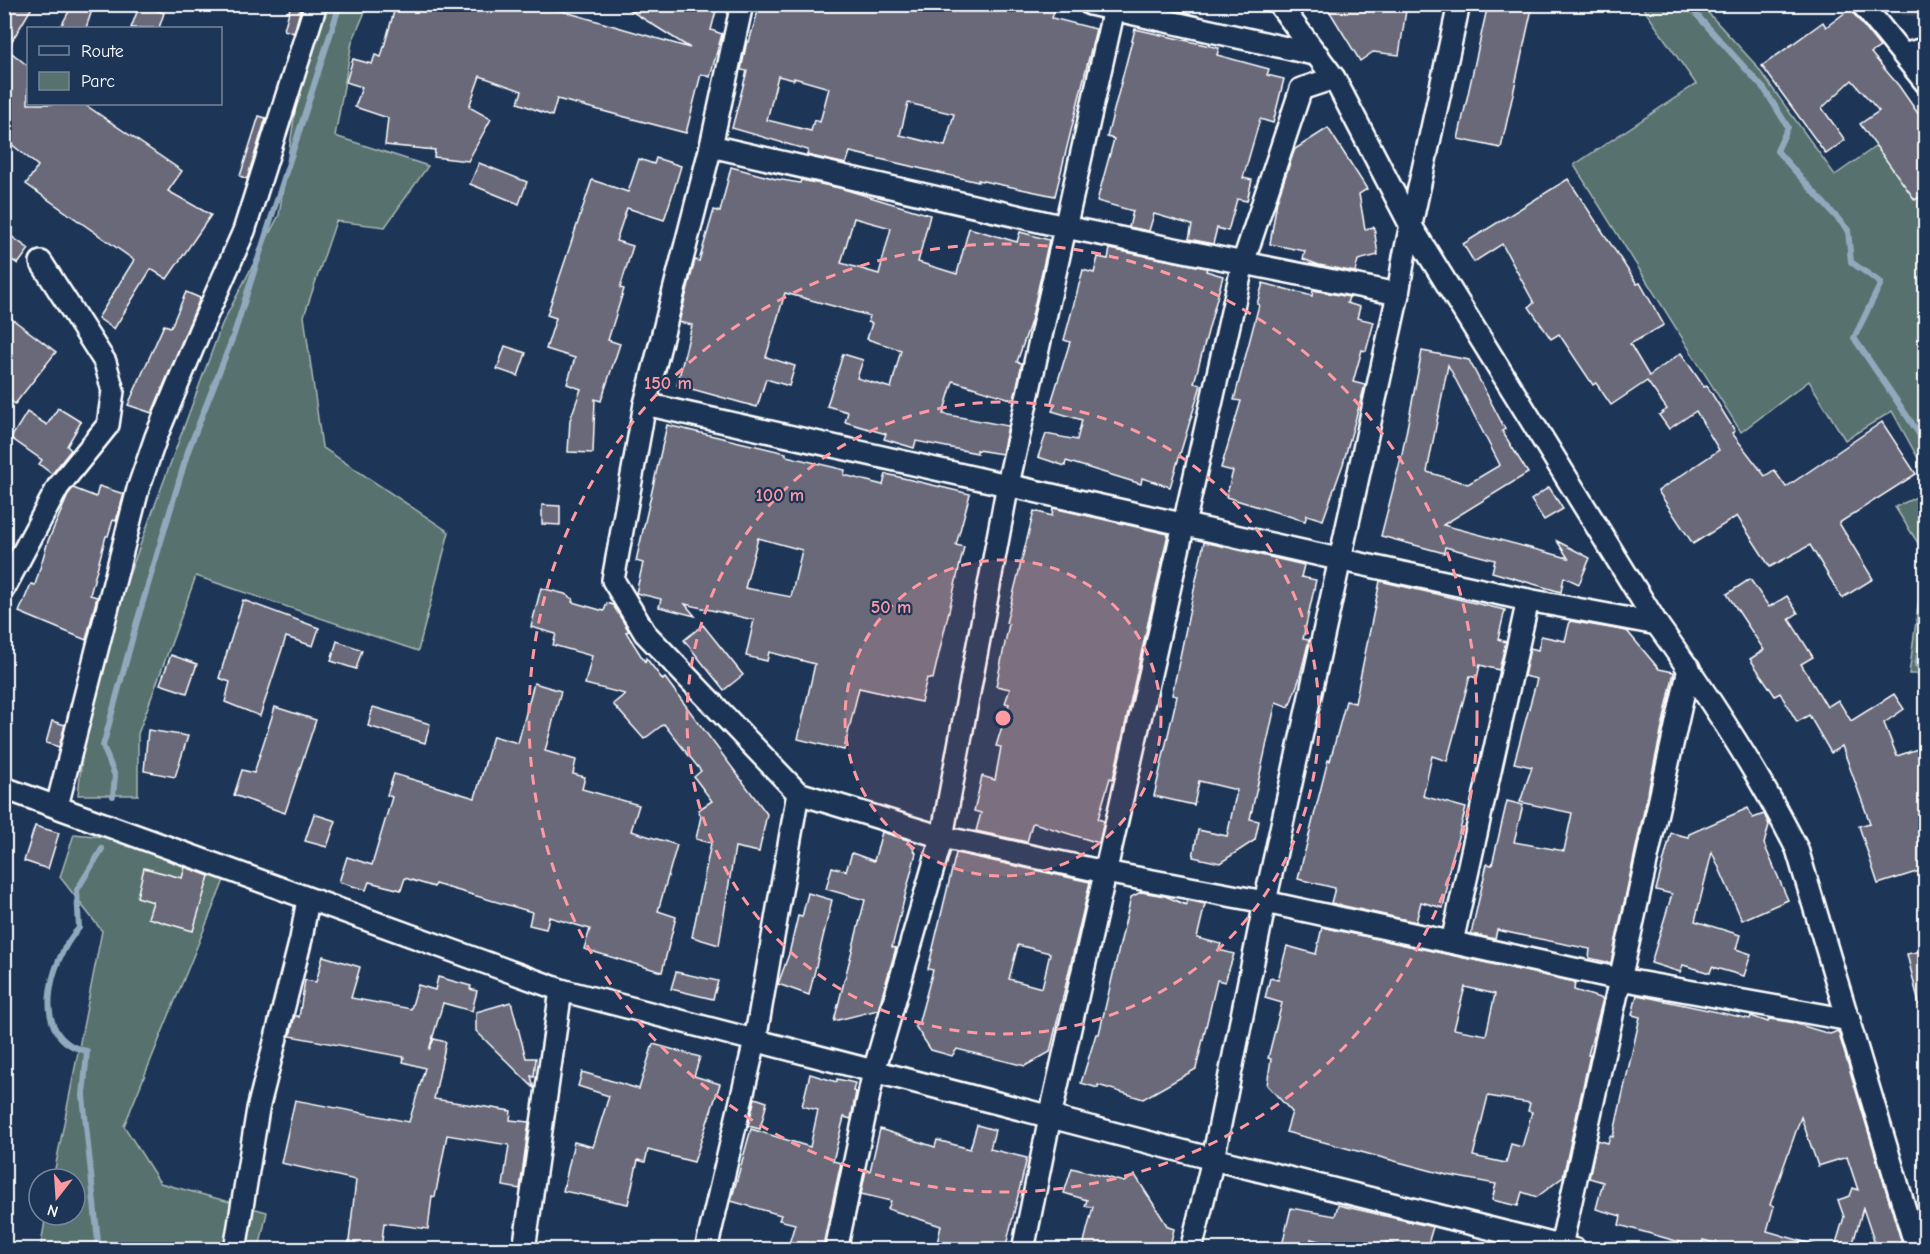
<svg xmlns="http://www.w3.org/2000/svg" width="1930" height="1254" font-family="'Comic Neue',sans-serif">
	<rect width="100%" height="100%" fill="#1d3557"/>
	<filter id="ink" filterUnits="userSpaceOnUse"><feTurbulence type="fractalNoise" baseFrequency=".0167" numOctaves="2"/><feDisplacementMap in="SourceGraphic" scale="12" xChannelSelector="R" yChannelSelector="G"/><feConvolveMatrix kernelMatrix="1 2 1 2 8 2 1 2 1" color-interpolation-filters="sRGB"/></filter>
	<g filter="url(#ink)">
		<path fill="#344562" d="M1896,5h29v12l-23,-2z"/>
		<g fill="#57716e" stroke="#abb8b6" stroke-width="1.5">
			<path d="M322,5h46l-16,37 -17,94 93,30 -43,61 -49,-6 -32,95 18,131 127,85 -31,119 -222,-75 -58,158v61h-60l5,-47 32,-135 107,-289 57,-109 23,-148z"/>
			<path d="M1641,5h60l54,59 80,111 90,-63v359l-33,-60 -47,29 -36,-59 -68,51 -167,-267 122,-81z"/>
			<path d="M1925,493v181h-16l16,-120 -30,-47z"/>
			<path d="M74,834l52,5 101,34 -103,253 36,57 107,29 -8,37 -219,1 6,-35h29v-36h-22l49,-248 -42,-54z"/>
		</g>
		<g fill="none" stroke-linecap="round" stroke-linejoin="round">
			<g stroke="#91a9bc" stroke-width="6">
				<path d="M1687,4l78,86 23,37 -11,24 71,79 3,32 30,21 -27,55 72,106"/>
				<path d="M1926,618l-9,47h9"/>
				<path d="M113,796l2,-20 -12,-30 33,-121 52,-174 45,-114 107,-333"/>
				<path d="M102,849l-25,41 2,38c-30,32 -51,112 8,123l-4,45 15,146 5,8"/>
			</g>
		</g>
		<g fill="#6a697a" stroke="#fff" stroke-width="1.5" fill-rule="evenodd">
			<path d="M4,4h30l-27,45 21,17v38h56l98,67 -14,20 43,24 -44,64 -16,-10 -37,60 -16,-11 36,-58 -108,-76 12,-18 -34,-28z"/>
			<path d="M73,4h21l-8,24h-26z"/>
			<path d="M140,4l24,9 -5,15h-28z"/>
			<path d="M291,4h11l-8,29 -10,-3z"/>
			<path d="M402,4h136l152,44 -70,-44h67l29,7 -5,19 11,4 -12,43 -9,-3 -15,59 -129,-34 -5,17 -34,-13 4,-12 -42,-15 -11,31 22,12 -23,42 -34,-4 1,-7 -50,-5 3,-27 -33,-11 7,-20 -16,-5 7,-23 19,5 3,-9 6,2 14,-49 6,2z"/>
			<path d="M760,4h242l19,6 2,-6h18l14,4 -3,10 44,11 -41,167 -77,-16v2l-128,-30 -4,12 -39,-9 1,-5 -76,-22 15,-57 -6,-1 6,-29 2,1zM778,76l16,4v-2l35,10 -9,34 -6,-2 -3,11 -44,-11zM908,103l46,11 -9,32 -45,-11z"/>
			<path d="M1325,4h82l-8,51 -26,-3 -13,9z"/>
			<path d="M1488,4h45l-32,144 -43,-9z"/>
			<path d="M1850,9l30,38 -9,6 28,33 27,39v68l-11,7 -55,-76 19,-13 -27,-31 -30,28 23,32 -19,14 -64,-88 61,-44 3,5z"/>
			<path d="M1135,29l84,19 -2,7 52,14 -2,6 17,4 -11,44 -13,-4 -17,59 9,2 -5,21 -10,-2 -9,32 -11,-3 -4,16 -24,-5 3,-14 -38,-11 -5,17 -20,-4 4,-16 -36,-10 17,-62 -7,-2z"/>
			<path d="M259,116l7,2 -19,61 -7,-3z"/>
			<path d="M1328,128l39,61 -8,5 6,35 9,-2 4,28 -20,5 -3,12 -36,-7 -16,-6 2,-8 -35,-7 7,-43 16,-47 2,-5z"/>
			<path d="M656,158l25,8 -8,27 -9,27 -37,-12 -11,33 17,5 -13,42 4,1 -16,51 12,4 -19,57 -6,-2 -2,54 -25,-1 2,-32 11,-31 -14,-5 8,-26 -29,-9 10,-31 -9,-3 45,-135 36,12 11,-33 15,5z"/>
			<path d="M479,163l48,19 -8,22 -49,-20z"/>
			<path d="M731,167l45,12 24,4 1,-3 39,8 90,27 -12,47 39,12 12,-46 48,14 3,-10 29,8 -18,81 -14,41 5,1 -8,37 -61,-19 -10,33 65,12 -6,28 -25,-4v3l-61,-12 -2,7 -30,-9 2,-5 -41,-12 3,-10 -21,-6 16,-52 20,6 -6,18 34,10 10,-38 -34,-11 5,-16 -4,-1 2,-6 -85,-23 -19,64 29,9 -6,20 -23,-7 -9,28 -80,-22 15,-60 -13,-3 16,-62 4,1 15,-51 6,2zM854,218l37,10 -12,46 -38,-11z"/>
			<path d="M1568,179l69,105 3,-1 24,42 -34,19 19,32 32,-23 23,34 3,-1 28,45 -3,2 33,43 9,-6 12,17 96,-65 34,52 -77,49 34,56 -31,19 -32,-53 -40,22 -33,-51 -44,28 -35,-53 61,-41 -23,-39 -27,18 -10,-14 8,-6 -20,-28 -36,24 -15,-22 -3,2 -34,-51 -8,5 -22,-32 5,-4 -32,-59 -28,18 -11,-18z"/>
			<path d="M4,231l25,18 -11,15 -14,-9z"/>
			<path d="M1110,249l97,19 -1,3 17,5 -29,107 7,2 -31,102 -28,-9 -1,6 -75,-23 -1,5 -27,-9 8,-23 31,6 5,-20 -30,-9 3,-7 -4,-1 19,-61 -6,-2 19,-70 11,3 4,-16 10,2z"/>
			<path d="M1263,283l49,13 1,-6 36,7 -2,6 13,4 -3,11 17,4 -8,29 -4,-1 -9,32 12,3 -22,79 -20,56 -16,-5 -2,6 -79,-24 7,-26 -12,-3 20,-67 -7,-1 25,-95 -2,-1z"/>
			<path d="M186,292l14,6 -48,115 -24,-8 36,-80 7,2z"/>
			<path d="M4,313l52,39 -41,52 -11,-8z"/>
			<path d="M505,346l21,7 -8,23 -21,-7z"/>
			<path d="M1422,351l47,9 36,69 -3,2 26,42 -85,52 125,33 -11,-17 33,17 -11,26 -15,-7 -3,15 -69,-20 3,-12 -50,-13 -1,6 -63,-17 21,-82zM1448,365l52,100 -32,19 -41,-12z"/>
			<path d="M58,408l23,14 -14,24 4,4 -19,24 -13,-10 3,-4 -31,-22 16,-26 20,13z"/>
			<path d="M667,425l119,28v3l59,14 -1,5 39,10 3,-11 84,20 -14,51 8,2 -31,132 -6,-1 -6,24 -62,-14 -15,62 -46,-11 17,-75 -46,-12 -2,9 -21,-5 8,-36 -69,-16 10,12 -36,-9 2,-8 -25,-6 7,-30 -7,-2zM758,538l44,12 -11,47 -46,-9z"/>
			<path d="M99,486l25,8 -8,27 -3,-1 -5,16h-2l-16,59 7,2 -11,43 -67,-28 12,-28 4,1 13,-44 21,-48 4,-5 23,9z"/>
			<path d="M1549,487l14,22 -19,11 -13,-20z"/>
			<path d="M542,505l18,1v19l-18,-1z"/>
			<path d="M1053,508l115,26 -55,245 -3,-1 -12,41 6,2 -5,22 -65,-20 -2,1 -5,18 -51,-11 5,-18 -7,-2 8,-35 13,4 6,-33 -5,-1 13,-42 -4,-1 5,-14 -14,-3 13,-62 -3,-1 28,-112 18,5z"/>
			<path d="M1204,542l100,23 -3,12 15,3 -13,59 6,1 -10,40 -10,27 -13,-5 -26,117 9,2 -4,19 -35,23 -27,-6 5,-27 29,6 10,-46 -38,-9 -5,24 -40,-9 23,-100 -5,-1z"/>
			<path d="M1750,579l19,28 18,-11 11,17 -9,6 24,38 -12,7 26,43 11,-7 13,21 43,-27 10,15 -20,14 13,33 29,-10v123l-48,15 -19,-58 11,-3 -28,-77 -11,7 -22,-38 -12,7 -17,-29 -5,3 -25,-37 14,-9 -37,-56z"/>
			<path d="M1380,581l125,29 -7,29 8,3 -7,28 -19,-5 -3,13 -7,-2 -23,85 -15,-5 -9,40 43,12 -21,76h3l-5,24 -22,-6 -5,20 -85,-19 4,-15 -37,-9 30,-119 2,1 16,-60 9,2z"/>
			<path d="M541,588l24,6 8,5 -1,3 32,9 3,-8 6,2 16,26 -3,1 19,30 1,-4 17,22 2,-2 102,136 -8,38 -24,-5 -16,98 -27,-8 19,-94 -15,-4 5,-23 -3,-6 14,-9 -18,-24 7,-6 -37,-47 -20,15 -31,-35 12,-10 -40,-10 7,-28 -39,-11 3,-11 -25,-7z"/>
			<path d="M243,600l76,28 -6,18 -27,-9 -26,79 -35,-14 5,-20 -11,-4z"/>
			<path d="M1570,621l57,10 32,38 15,3 -63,291 -22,-5 1,-9 -65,-13 -28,-6 -2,9 -24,-5 16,-70 5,1 15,-64 16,4 -9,37 50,9 8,-38 -52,-11 12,-35 -18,-4 23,-84 -13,-3 6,-28 8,2 3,-14 24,5z"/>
			<path d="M703,625l40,50 -19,15 -40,-50z"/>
			<path d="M337,641l25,9 -6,19 -25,-8z"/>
			<path d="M171,655l26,9 -10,29 -27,-9z"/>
			<path d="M534,683l27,8 -16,60 31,9 -3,14 12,3 -3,12 57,16 -8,26 46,14 -19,66 18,6 -14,55 -78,-23 6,-20 -41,-12 -3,12 -17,-4 3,-13 -97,-28 -1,3 -29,-9 -4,12 -32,-8 -3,8 -27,-8 8,-25 25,8 20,-68 -5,-2 7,-21 81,24 18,-62 25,7z"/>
			<path d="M275,707l41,13 -31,93 -51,-18 8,-25 12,3z"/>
			<path d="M373,707l57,17 -5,19 -57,-17z"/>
			<path d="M52,721l13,4 -6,22 -13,-4z"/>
			<path d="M148,730l40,6 -13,41 -31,-6z"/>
			<path d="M1748,808l5,10 11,-4 1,2 4,9 -5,19 24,56 -46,20 -30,-68 -17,69 45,14 -4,14 15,5 -7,22 -32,-9 -2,6 -27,-8 -3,7 -29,-9 21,-69 -16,-4 15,-57 17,4 1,-3z"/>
			<path d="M314,814l22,7 -9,26 -22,-6z"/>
			<path d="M35,826l24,7 -11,36 -24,-8z"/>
			<path d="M882,832l26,8 8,13 -24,94 4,1 -18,62 -44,11 31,-121 -39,-11 6,-22 14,4 6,-18 22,8z"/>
			<path d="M956,853l134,29 -40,170 -25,14 -68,-17 -5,7 -21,-6 -16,-24 5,-3 -1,-2 14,-51 -5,-1zM1018,945l32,8 -8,35 -33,-9z"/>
			<path d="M185,867l24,9 -16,55 -45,-13 5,-16 -16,-5 7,-29 38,10z"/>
			<path d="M1141,892l24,4 21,9 1,-5 18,4 -8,34 24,6 -2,6 15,4 -9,28 -8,-2 -21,89 -53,30 -45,-14v3l-17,-5 15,-49h3l32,-137z"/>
			<path d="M808,893l24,7 -23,95 -31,-11 11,-30 9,-38 4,1z"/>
			<path d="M1322,927l253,55 -1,8 29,9 -15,56h2l-27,122 -26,20 -15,-5 -4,14 -26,-6 4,-16 -49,-9 -161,-43 6,-20 -25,-27 4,-26 -3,-1 14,-55 -17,-5 5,-20 8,2 9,-34 29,8zM1465,987l30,7 -9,41 -32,-6zM1488,1096l42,7 -2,8 4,1 -10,35 -11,-3 -5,19 -33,-7z"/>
			<path d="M1926,950v54h-7l-12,-50z"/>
			<path d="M323,956l37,11 -9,31 60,11 7,-24 17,5 3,-13 33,9 -1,3 7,2 -5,20 -29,-8 -14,47 5,-11 12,3 -12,57 77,12 -1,9 19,2 -9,67 -17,-3 6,-41 -62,-10 -12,62 -3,-1 -4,33 -44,-6 -3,27h-33l8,-70 -75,-17 14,-63 114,22 16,-54 -22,-6 1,-5 -114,-21 5,-21 4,2 6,-37 11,2z"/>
			<path d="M676,972l42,9 -5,18 -42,-10z"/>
			<path d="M1637,995l113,24 1,-3 17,6 1,-3 21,3 40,12 8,-3 66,219h-27l-14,-42 -12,42h-17l10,-33 -6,-17 12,-4 3,-8 5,2 -11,-33 -29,9 -17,-49 -31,88 4,1 -7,25 48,14v5l-79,-1 -33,-9 -2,8 -82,-23 2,-9 -25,-7 7,-27 -14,-4 8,-38 11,3 2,-7 3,1 27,-120 -8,-2z"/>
			<path d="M511,1002l15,56h10l-2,19 -3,-1 3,12 -58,-57v-19z"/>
			<path d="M653,1044l47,13 -6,19 26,8 -26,78 -46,-12 -3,12 -7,-2 -10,44 -65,-13 11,-49 19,5 16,-51 -31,-10 4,-14 57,17z"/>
			<path d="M810,1074l27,8v-3l18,4 -2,8 3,1 -5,27 -7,-2 -11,44 8,2 -19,87h-35l8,-26 -16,-4 2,-5 -50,-14 20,-72 59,18 8,-37 -16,-4z"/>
			<path d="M755,1098l12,4 -7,27 -12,-3z"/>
			<path d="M977,1125l18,5 -5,19 37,9 -22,92h-40l-28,-7 4,-17 -53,-17 3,-8 -30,-7 5,-24 4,1 10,-42 55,18 2,-7 33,9z"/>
			<path d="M1072,1168l52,14 11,-7 33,52 6,2 -5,21h-87l11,-43 -8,-1 2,-6 -23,-7z"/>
			<path d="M1338,1205l95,22 -7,23h-14l-26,-8 -2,8h-32l-41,-11 -2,11h-28l10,-42 44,8z"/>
		</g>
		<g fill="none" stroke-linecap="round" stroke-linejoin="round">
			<g stroke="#fff" stroke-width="26">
				<g id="minor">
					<path d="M742,4l-31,142 -66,258 -32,176 32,53 153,160 144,44 163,35 160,30 355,77 230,41"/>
					<path d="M1090,4l228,51"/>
					<path d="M1279,4l55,74 77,148 246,398c51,71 100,145 140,225l120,401"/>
					<path d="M1862,4l64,79"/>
					<path d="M1904,55l22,-7"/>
					<path d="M711,146l354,81 333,67"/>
					<path d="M645,404l693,155 190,41 129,24"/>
					<path d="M4,588l54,-101 50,-62 5,-34 -8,-29 -64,-100"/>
					<path d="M4,788l557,202 652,169 363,91"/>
					<path d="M57,806l81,-317 18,-52 44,-107 44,-99 72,-227"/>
					<path d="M1452,942l76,-342"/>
					<path d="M1561,1246l128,-578"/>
					<path d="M235,1250l23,-141 43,-170 7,-40"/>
					<path d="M524,1250l37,-260"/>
					<path d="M706,1250l49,-209 43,-248"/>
					<path d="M836,1250l38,-179 68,-234 66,-353 107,-480"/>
					<path d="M1023,1250l27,-133 193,-854 58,-174 33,-11"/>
					<path d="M1191,1250l22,-91 52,-257 133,-608 6,-37 55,-253"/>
				</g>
			</g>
			<use href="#minor" stroke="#1d3557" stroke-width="21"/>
		</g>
	</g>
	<circle cx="1003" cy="718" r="158" fill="#ff9aa2" fill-opacity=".12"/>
	<g fill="none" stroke="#ff9aa2" stroke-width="3" stroke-dasharray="10 8">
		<circle cx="1003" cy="718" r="158"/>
		<circle cx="1003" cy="718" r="316"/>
		<circle cx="1003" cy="718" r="474"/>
	</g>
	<circle cx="1003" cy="718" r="9" fill="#ff9aa2" stroke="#1d3557" stroke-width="3"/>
	<g font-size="18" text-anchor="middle" font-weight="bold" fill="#ff9aa2" stroke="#1d3557" stroke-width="4.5" stroke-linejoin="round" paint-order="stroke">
		<text x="668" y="389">150 m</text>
		<text x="780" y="501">100 m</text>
		<text x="891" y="613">50 m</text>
	</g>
	<rect width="1930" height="1254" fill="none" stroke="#1d3557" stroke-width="24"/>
	<rect x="12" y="12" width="1906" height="1230" fill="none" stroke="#fff" stroke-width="2" filter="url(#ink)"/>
	<rect x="27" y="27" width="195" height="78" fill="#1d3557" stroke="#77869a" stroke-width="1.5"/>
	<rect x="39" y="46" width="30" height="9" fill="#1d3557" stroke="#77869a" stroke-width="1.5"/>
	<text x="81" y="57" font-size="18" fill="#ffffff">Route</text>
	<rect x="39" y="72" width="30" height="18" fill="#57716e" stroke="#77869a" stroke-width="1.5"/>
	<text x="81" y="87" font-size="18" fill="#ffffff">Parc</text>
	<g transform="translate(57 1197) rotate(197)"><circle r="28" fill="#1d3557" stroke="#77869a" stroke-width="1.5"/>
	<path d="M0-4.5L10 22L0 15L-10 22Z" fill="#ff9aa2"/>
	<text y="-9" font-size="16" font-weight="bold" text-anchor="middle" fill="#ffffff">N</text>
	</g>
</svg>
